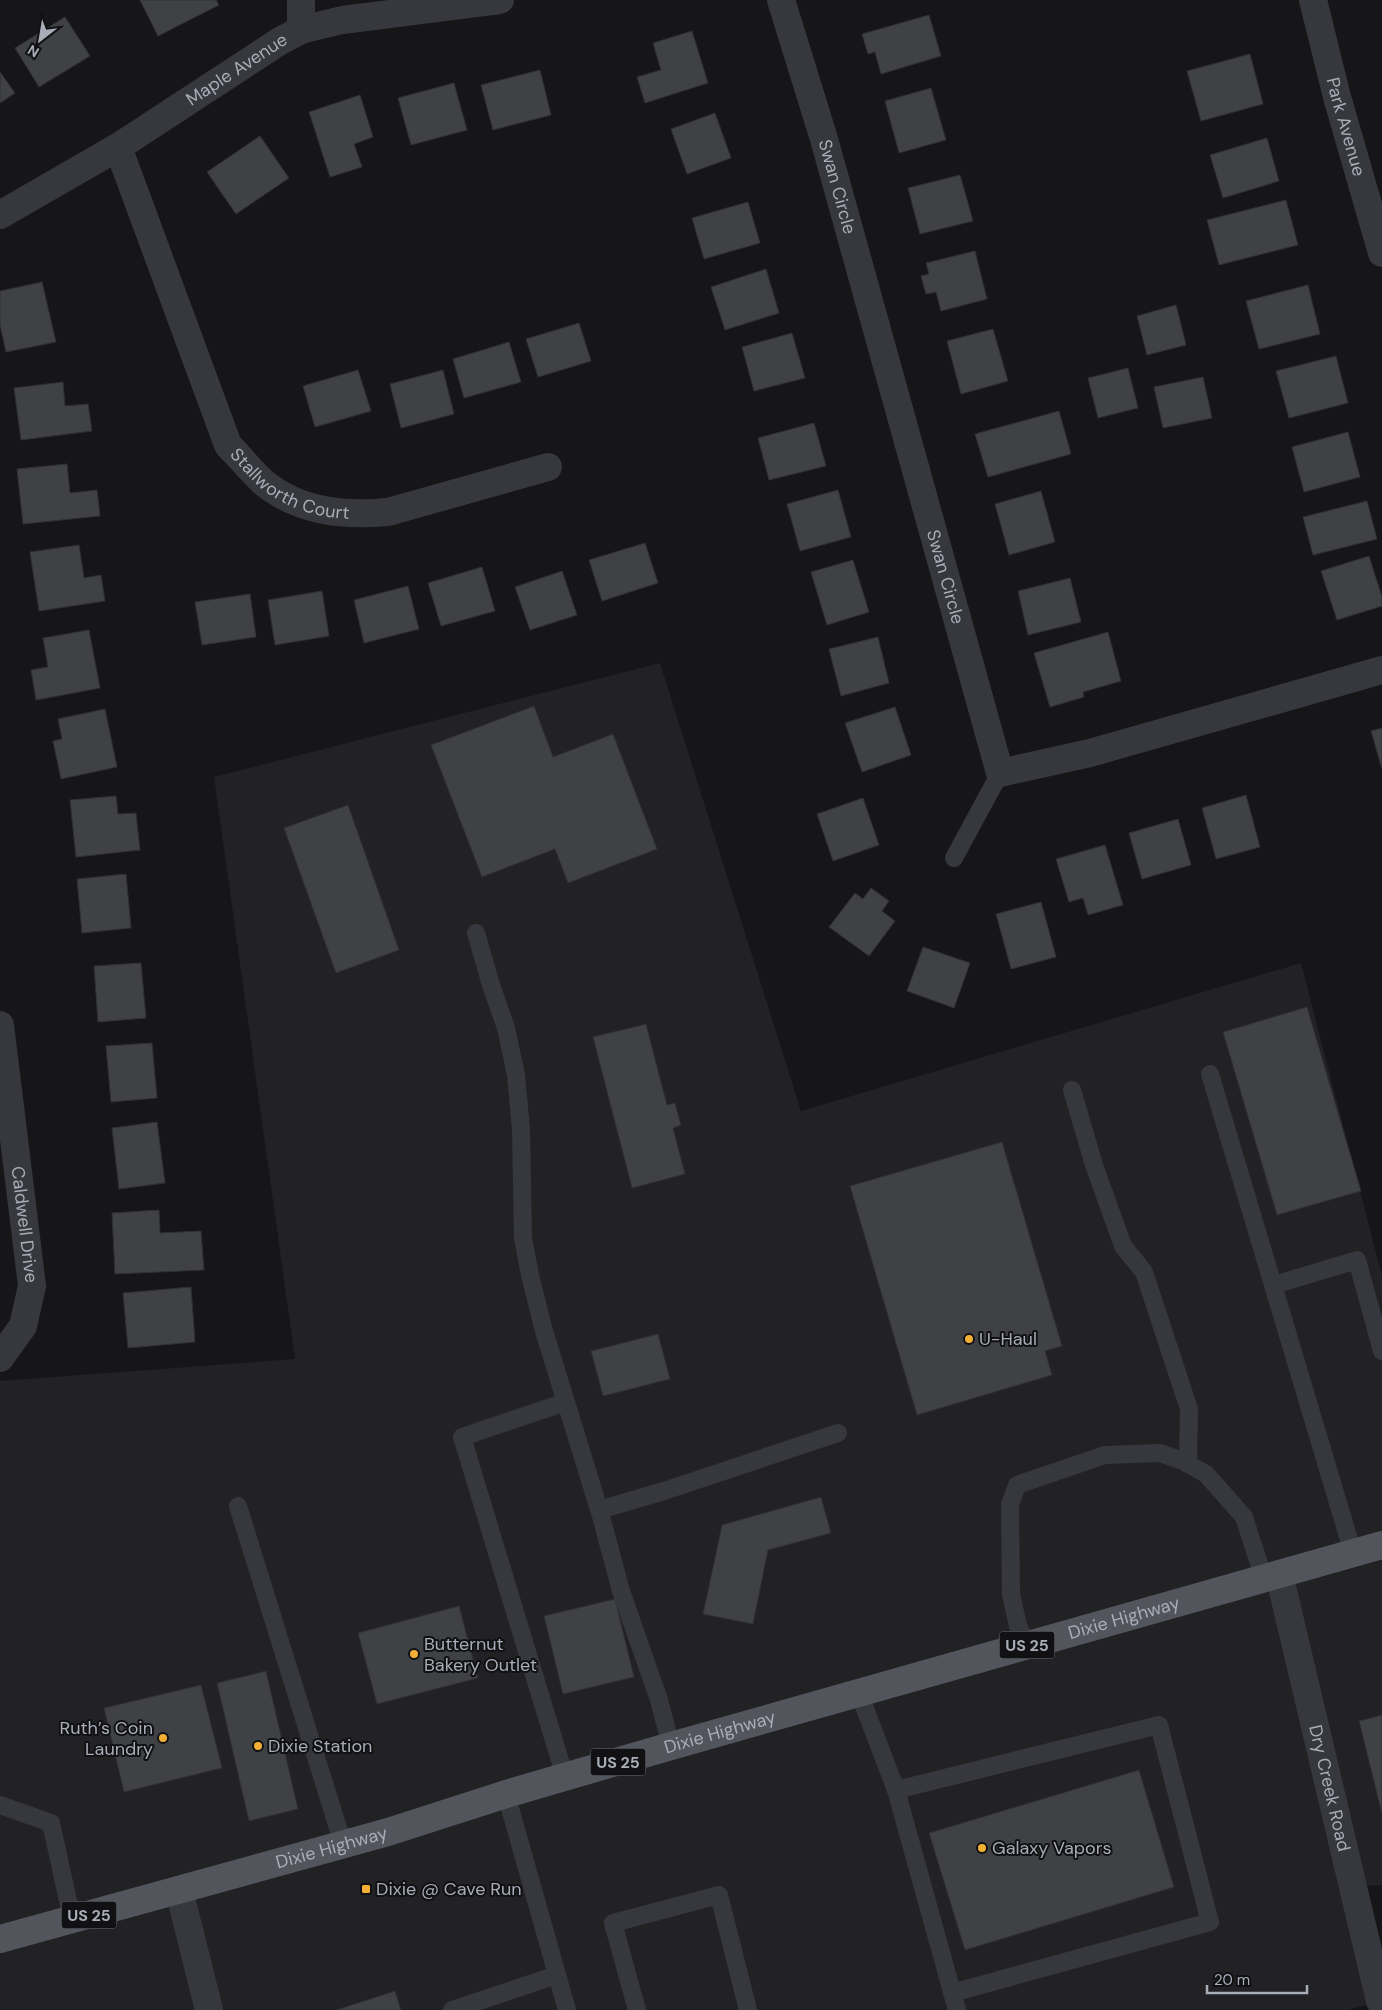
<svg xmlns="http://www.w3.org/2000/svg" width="1382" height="2010" font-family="'DM Sans',sans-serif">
	<rect width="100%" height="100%" fill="#161618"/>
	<path fill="#222225" d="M660,663l141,448 500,-148 81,313v609l-28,1 26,115 -32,9h-1348v-629l295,-22 -81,-582z"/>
	<g fill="#404145" stroke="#303034">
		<path d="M140,0h76l3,5 -61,31z"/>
		<path d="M929,15l12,41 -60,18 -6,-22 -7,2 -6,-20z"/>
		<path d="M65,17l25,39 -51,31 -24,-39z"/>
		<path d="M692,31l16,52 -63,20 -8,-26 24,-7 -8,-27z"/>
		<path d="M1250,54l13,50 -62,17 -14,-50z"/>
		<path d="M540,70l11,45 -58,15 -12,-45z"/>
		<path d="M0,72l15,21 -15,10z"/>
		<path d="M454,83l13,47 -56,15 -13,-47z"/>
		<path d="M931,88l15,52 -47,13 -14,-52z"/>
		<path d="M360,95l13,42 -19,7 8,23 -32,10 -21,-65z"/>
		<path d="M715,113l16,45 -44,16 -16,-45z"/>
		<path d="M260,136l29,42 -53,36 -29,-42z"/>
		<path d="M1267,138l12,43 -56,17 -13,-43z"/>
		<path d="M960,175l13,46 -53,13 -12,-46z"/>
		<path d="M1286,200l12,45 -79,20 -12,-45z"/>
		<path d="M748,202l12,41 -56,16 -12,-41z"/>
		<path d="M975,251l12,48 -46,12 -5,-19 -10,2 -5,-18 8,-2 -3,-11z"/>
		<path d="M766,269l13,44 -54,17 -14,-43z"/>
		<path d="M42,282l14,60 -50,10 -6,-27v-34z"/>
		<path d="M1308,285l12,49 -61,15 -13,-48z"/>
		<path d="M1176,305l10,40 -39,10 -10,-39z"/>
		<path d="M579,323l12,38 -53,16 -12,-38z"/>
		<path d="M993,329l15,52 -47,13 -14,-53z"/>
		<path d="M792,333l13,45 -51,13 -12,-44z"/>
		<path d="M509,342l12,40 -57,16 -11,-39z"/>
		<path d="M1336,356l12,47 -59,15 -13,-47z"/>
		<path d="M1128,368l10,40 -40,10 -10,-40z"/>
		<path d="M358,370l13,41 -56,16 -12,-41z"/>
		<path d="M443,370l11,44 -53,14 -11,-44z"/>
		<path d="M1203,377l9,41 -49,10 -9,-41z"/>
		<path d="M63,382l2,24 23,-2 4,27 -71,9 -7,-52z"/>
		<path d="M1059,411l12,43 -83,23 -13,-43z"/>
		<path d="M814,423l12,43 -57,14 -11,-42z"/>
		<path d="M1348,432l12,45 -56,15 -12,-45z"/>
		<path d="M67,464l3,29 27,-3 3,26 -77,8 -6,-55z"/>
		<path d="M838,490l13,47 -51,14 -13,-47z"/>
		<path d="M1041,491l14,51 -46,13 -14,-51z"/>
		<path d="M1367,501l10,38 -64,16 -10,-38z"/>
		<path d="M645,543l13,40 -56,18 -13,-41z"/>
		<path d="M79,545l5,33 17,-3 4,26 -66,10 -9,-59z"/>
		<path d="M1369,556l13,41v9l-45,14 -16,-49z"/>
		<path d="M853,560l16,52 -42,13 -16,-53z"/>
		<path d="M482,567l13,44 -54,15 -13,-43z"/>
		<path d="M562,571l15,44 -47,15 -15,-43z"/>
		<path d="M1070,578l11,44 -53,13 -10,-44z"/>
		<path d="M408,586l11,43 -55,14 -10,-43z"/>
		<path d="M322,591l7,45 -54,9 -7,-45z"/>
		<path d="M250,594l6,43 -54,8 -7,-43z"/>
		<path d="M89,630l11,58 -64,12 -5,-30 17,-3 -5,-29z"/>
		<path d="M1108,632l13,49 -38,11 1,5 -34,10 -16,-54z"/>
		<path d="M878,637l11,46 -48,13 -12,-47z"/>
		<path d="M534,706l19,51 60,-23 44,115 -89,34 -13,-34 -73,28 -51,-132z"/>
		<path d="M895,707l16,48 -49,17 -17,-49z"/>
		<path d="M105,709l12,58 -56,12 -8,-38 9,-2 -4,-20z"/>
		<path d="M1382,728v41l-11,-38z"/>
		<path d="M1246,795l14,52 -44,12 -14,-51z"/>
		<path d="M116,796l2,18 18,-1 4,37 -64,7 -6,-57z"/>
		<path d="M863,798l16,47 -46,16 -16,-47z"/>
		<path d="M348,805l51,145 -63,23 -52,-145z"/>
		<path d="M1178,819l13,46 -49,14 -13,-46z"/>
		<path d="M1105,845l18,60 -35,10 -5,-17 -14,4 -13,-43z"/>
		<path d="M126,874l5,54 -49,5 -5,-54z"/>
		<path d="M871,888l18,13 -7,10 13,10 -26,35 -40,-29 26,-34 8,6z"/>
		<path d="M1041,902l15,55 -45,12 -15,-55z"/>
		<path d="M923,947l47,16 -16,45 -47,-17z"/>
		<path d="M141,963l5,55 -48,4 -4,-56z"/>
		<path d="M1307,1007l54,184 -84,24 -54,-183z"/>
		<path d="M646,1024l21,81 8,-2 6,22 -8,3 12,46 -53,14 -39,-151z"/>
		<path d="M152,1043l5,55 -46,4 -5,-56z"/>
		<path d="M157,1122l8,61 -46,6 -7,-61z"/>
		<path d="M1002,1142l60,204 -17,5 7,24 -135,40 -67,-229z"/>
		<path d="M159,1210l1,23 41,-2 3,39 -89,4 -3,-61z"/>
		<path d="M191,1287l4,55 -67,6 -5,-55z"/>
		<path d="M658,1334l12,45 -67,17 -12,-45z"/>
		<path d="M821,1497l10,36 -63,17 -15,74 -50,-10 19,-89z"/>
		<path d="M615,1599l19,78 -71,17 -19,-78z"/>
		<path d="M459,1606l19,72 -101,26 -19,-71z"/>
		<path d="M266,1671l32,138 -49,12 -32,-138z"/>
		<path d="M201,1685l21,83 -98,24 -20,-84z"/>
		<path d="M1382,1715v99l-23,-93z"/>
		<path d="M1139,1770l35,117 -209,63 -36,-117z"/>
		<path d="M395,1991l6,19h-65z"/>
	</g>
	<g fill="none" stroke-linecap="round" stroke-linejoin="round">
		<g stroke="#37383d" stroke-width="18">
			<path d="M954,858l46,-85"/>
			<path d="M476,933l15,52 15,43 10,47 5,54 2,109 7,37 14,56 57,185 20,75 38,109 12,46"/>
			<path d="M1210,1074l143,479"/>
			<path d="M1072,1090l22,75 29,81 21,26 45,137 -1,55"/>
			<path d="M1274,1285l83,-25 25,91"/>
			<path d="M238,1506l105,338"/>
			<path d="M599,1510l65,-19 174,-58"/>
			<path d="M1027,1645l-9,-19 -7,-32 -1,-89 7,-20 88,-30 55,-2 23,8 23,13 38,43 20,62"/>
			<path d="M859,1693l37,97"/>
			<path d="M565,1777l-103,-340 104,-35"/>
			<path d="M506,1794l61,216"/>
			<path d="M0,1805l51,18 21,96"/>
			<path d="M952,1993l258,-71 -51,-197 -263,65 61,220"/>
			<path d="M452,2010l105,-35"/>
			<path d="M637,2010l-24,-87 106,-28 29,115"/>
		</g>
		<g stroke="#37383d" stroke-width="28">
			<path d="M301,0v30"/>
			<path id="s1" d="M781,0l43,139 176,634 90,-20 292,-83"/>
			<path id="s2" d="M1313,0l24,97 45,156"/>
			<path id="s3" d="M118,147l110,298c12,12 23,26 35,37 36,30 81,34 125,30l160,-45"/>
			<path id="s4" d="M0,215l118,-68 162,-106 21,-11 41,-10 158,-20"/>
			<path id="s5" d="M0,1025l32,261 -9,40 -23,32"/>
			<path id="s6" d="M1279,1574l101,427"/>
			<path d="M179,1890l30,120"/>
		</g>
		<path stroke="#53555c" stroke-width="28" id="s7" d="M0,1939l388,-107 118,-38 165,-48 711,-201"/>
	</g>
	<g fill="#f2b134" stroke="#111113" stroke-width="2">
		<circle cx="969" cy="1339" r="5"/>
		<circle cx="414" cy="1654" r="5"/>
		<circle cx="163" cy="1738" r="5"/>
		<circle cx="258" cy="1746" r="5"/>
		<circle cx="982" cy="1848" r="5"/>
		<rect x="361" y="1884" width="10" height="10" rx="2.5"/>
	</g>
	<g text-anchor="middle" stroke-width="4" stroke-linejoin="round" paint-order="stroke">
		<g fill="#111113" stroke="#7b7e86" stroke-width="1">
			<rect x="999.5" y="1631.5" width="55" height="27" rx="4"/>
			<rect x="590.5" y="1748.5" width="55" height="27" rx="4"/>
			<rect x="61.5" y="1901.5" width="55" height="27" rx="4"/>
		</g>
		<g font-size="16" font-weight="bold" fill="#a8adb8">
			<text x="1027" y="1651">US 25</text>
			<text x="618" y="1768">US 25</text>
			<text x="89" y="1921">US 25</text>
		</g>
		<g font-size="18" fill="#a8adb8" stroke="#111113">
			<text dy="6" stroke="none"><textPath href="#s4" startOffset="278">Maple Avenue</textPath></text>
			<text dy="6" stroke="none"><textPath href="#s2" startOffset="131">Park Avenue</textPath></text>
			<text dy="6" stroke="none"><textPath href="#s1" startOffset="195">Swan Circle</textPath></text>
			<text dy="6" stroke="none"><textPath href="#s3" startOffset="394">Stallworth Court</textPath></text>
			<text dy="6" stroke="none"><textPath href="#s1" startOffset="600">Swan Circle</textPath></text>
			<text dy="6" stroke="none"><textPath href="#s5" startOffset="201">Caldwell Drive</textPath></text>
			<text dy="6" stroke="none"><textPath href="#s7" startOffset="1169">Dixie Highway</textPath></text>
			<text dy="6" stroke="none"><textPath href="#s7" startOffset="749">Dixie Highway</textPath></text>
			<text dy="6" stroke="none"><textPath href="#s6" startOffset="220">Dry Creek Road</textPath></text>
			<text dy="6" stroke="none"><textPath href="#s7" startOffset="344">Dixie Highway</textPath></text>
		</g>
		<g font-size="18" fill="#a8adb8" stroke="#111113" text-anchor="start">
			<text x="979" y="1345">U-Haul</text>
			<text x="424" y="1650">Butternut<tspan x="424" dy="21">Bakery Outlet</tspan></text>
			<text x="153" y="1734" text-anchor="end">Ruth’s Coin<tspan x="153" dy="21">Laundry</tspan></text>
			<text x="268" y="1752">Dixie Station</text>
			<text x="992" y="1854">Galaxy Vapors</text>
			<text x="376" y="1895">Dixie @ Cave Run</text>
		</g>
	</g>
	<g transform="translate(40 40) rotate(211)" stroke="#111113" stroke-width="4" paint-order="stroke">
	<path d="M0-4L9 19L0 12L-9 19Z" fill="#a8adb8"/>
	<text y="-8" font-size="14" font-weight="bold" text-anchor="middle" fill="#a8adb8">N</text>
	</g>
	<path d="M1207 1985v8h100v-8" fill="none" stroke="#a8adb8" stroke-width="2.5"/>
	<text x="1214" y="1985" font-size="15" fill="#a8adb8" stroke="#111113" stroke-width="4" paint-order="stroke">20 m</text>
</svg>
